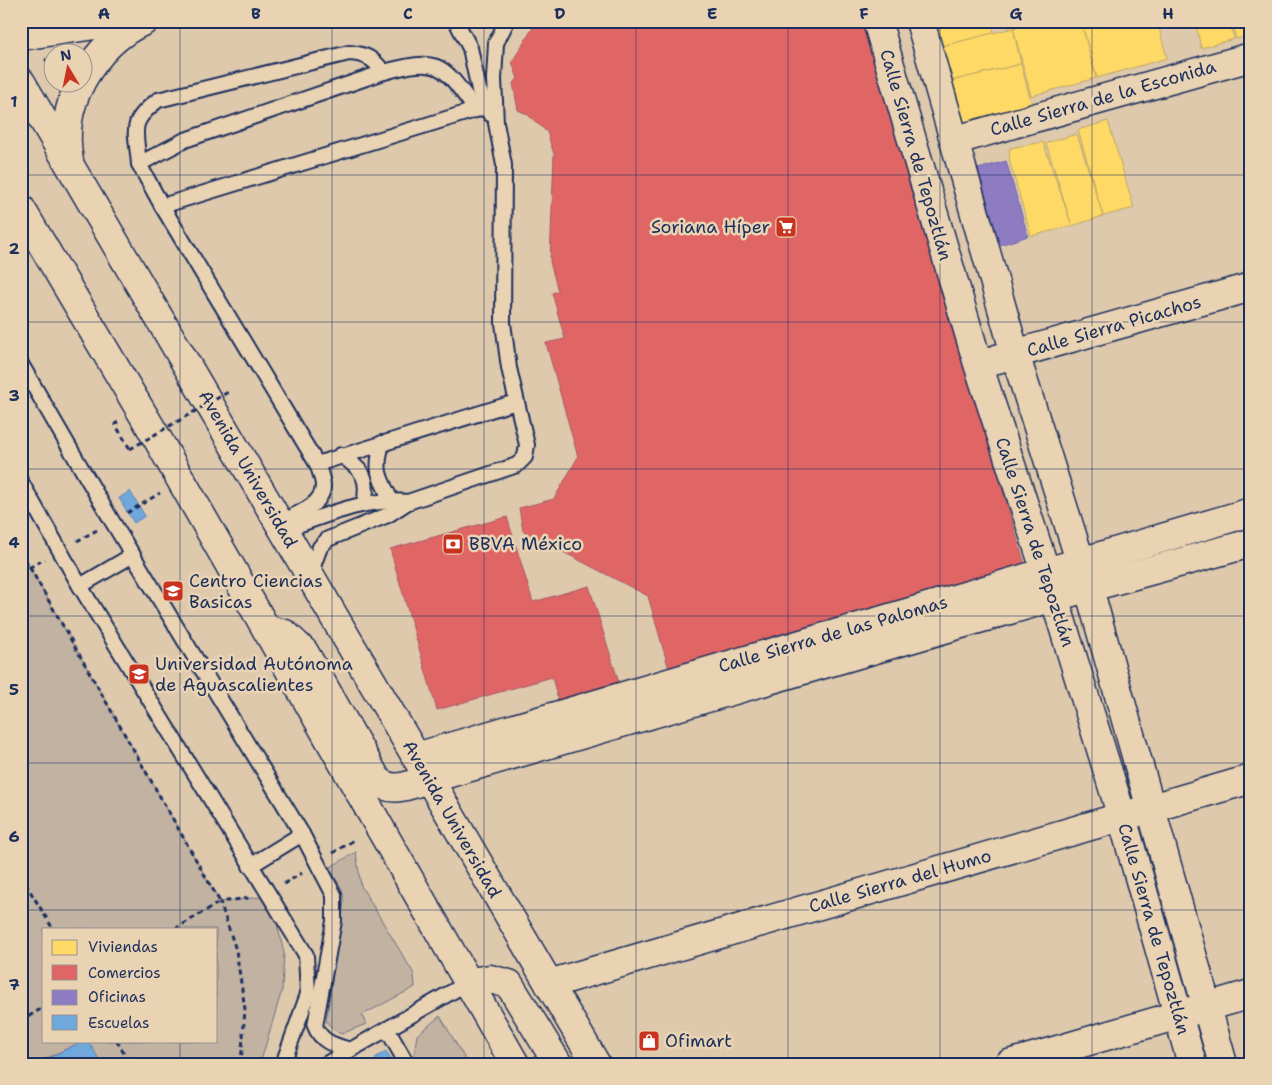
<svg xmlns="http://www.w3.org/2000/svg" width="1272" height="1085" font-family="'Shantell Sans',sans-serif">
	<rect width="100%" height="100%" fill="#dec9ad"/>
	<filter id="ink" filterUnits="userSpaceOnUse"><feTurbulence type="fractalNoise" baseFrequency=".02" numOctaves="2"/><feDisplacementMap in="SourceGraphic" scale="10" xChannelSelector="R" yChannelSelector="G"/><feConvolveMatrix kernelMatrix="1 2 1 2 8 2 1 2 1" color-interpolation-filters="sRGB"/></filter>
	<g filter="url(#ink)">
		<g fill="#c1b2a2" stroke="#6e7080" fill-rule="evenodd">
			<path d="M21,552l199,350 40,-5 15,18 9,38 -2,37 -22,74h-239zM44,929h172v112h-172z"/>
			<path d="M356,852l5,34 53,88 1,13 -53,28 4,9 -25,10 -8,-5 -7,-8 18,-120 -2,-12 -13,-21z"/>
			<path d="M440,1016l28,48h-53l-2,-3 4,-26z"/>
		</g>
		<g fill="#ffd966" stroke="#bba664">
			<path d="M935,21h56l3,12 -52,13z"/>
			<path d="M1008,21h33l-31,8z"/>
			<path d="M1041,21h40l15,57 -65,18 -18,-68z"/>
			<path d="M1081,21h76l10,37 -70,20z"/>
			<path d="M1195,21h35l4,18 -33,9z"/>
			<path d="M1232,21h19v14l-15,4z"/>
			<path d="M1013,28l8,36 -70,17 -9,-35z"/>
			<path d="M1021,64l11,41 -69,18 -12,-42z"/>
			<path d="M1108,121l26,87 -31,8 -25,-86z"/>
			<path d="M1077,134l26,82 -31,10 -26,-83z"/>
			<path d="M1043,142l29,84 -41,10 -22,-77 1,-11z"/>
		</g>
		<g fill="#e06666" stroke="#a55664">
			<path d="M537,21h326l162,544 -356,104 -21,-73 -125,-65 -4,-23 35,-9 24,-42 -32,-114 19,-4 -13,-46 6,-2 -8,-29 4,-108 -7,-22 -20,-18 -9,-4 -5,-27 5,-4 -6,-17z"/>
			<path d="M507,517l26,85 56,-16 30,97 -61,17 -6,-23 -115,33 -47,-161z"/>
			<path d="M83,1041h5l12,23h-55l-2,-4z"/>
		</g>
		<path fill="#8e7cc3" stroke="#6c65a5" d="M1006,161l22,75 -28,9 -22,-76z"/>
		<g fill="#6fa8dc" stroke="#5684b6">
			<path d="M130,491l15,25 -11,7 -15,-25z"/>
			<path d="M83,1041h5l14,23h-66z"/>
			<path d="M386,1051l5,9 -7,4h-6l-3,-6z"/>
		</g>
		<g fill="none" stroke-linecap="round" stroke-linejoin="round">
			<g stroke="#1b2f5e" stroke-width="18">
				<g id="lane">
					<path d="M456,21l14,27 9,42 11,24"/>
					<path d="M495,104l-333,102 155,258 199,-62"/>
					<path d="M139,164c-3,-35 -11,-41 19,-64l191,-47c18,1 24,6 35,19"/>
					<path d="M162,206l-23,-42 46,-24 199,-68c58,-16 58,-7 92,38"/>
					<path d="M21,364l91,157 190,313 32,61v26l-19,105c6,16 19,19 35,24"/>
					<path d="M382,443c-7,27 -4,32 9,57"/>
					<path d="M341,455c21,15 29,22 23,49"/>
					<path d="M21,482l59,104 226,369 2,39 -25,70"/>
					<path d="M279,523c15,-8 44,-17 44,-37 0,-7 -4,-16 -6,-22"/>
					<path d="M283,530c40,-13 82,-33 125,-28"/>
					<path d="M310,574l10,-27 8,-8 60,-24 20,-13 109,-37 8,-8 2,-12 -18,-77 -6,-45 1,-158 -8,-42 -2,-44 2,-36 11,-22"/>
					<path d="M80,586l53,-31"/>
					<path d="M250,866l52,-32"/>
					<path d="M387,1029l20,35"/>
					<path d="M326,1064l143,-82"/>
				</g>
			</g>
			<g stroke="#1b2f5e" stroke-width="31">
				<g id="street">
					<path d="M877,21l101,343 76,233 68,220 70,247"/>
					<path d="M920,21l95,333 74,235 134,475"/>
					<path d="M956,140l295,-83"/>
					<path d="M997,359l254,-72"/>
					<path d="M416,757l835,-245"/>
					<path d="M429,779l625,-182 197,-54"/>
					<path d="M549,984l702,-205"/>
					<path d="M1009,1064l242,-70"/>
				</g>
			</g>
			<g stroke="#1b2f5e" stroke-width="31">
				<path id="secondary" d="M21,36l101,-15"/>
			</g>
			<g stroke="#1b2f5e" stroke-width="31">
				<g id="primary">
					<path d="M82,80c15,-26 34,-47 62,-59"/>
					<path d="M21,82l575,982"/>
					<path d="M69,161c-5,-27 -1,-55 12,-79"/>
					<path d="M21,209l136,229 358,626"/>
					<path d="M267,630l18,4 19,18 73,128c15,15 33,4 52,-1"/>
					<path d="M469,982l21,-3 19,5 49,80"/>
				</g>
			</g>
			<g stroke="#1b2f5e" stroke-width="3" stroke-dasharray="5 4" stroke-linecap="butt">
				<path d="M45,59l7,5"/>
				<path d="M118,422l-3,2 15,25"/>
				<path d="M127,513l33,-20"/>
				<path d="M77,541l20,-11"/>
				<path d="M21,552l199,350 -45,27"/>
				<path d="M21,572l24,-13"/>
				<path d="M333,853l21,-13"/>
				<path d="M21,876l32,53"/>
				<path d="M284,884l18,-11"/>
				<path d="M21,1021l23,-14"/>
				<path d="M117,1041l13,23"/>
				<path d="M241,1064l4,-55 -9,-59 -16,-48 29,-4"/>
			</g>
			<use href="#lane" stroke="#ead3b2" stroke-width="14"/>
			<use href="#street" stroke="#ead3b2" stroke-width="28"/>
			<use href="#secondary" stroke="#ead3b2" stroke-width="28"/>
			<use href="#primary" stroke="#ead3b2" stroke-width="28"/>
			<path stroke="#1b2f5e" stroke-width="3" stroke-dasharray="5 4" stroke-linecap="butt" d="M130,449l98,-57"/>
		</g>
	</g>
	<path fill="none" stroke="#1b2f5e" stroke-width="1" stroke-opacity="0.55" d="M180,21v908M332,21v1043M484,21v1043M636,21v1043M788,21v1043M940,21v1043M1092,21v1043M21,175h1230M21,322h1230M21,469h1230M21,616h1230M21,763h1230M21,910h1230M180,1041v23"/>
	<defs>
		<g id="supermarket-square" transform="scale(1.125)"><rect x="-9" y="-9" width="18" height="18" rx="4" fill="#c8321e" stroke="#ead3b2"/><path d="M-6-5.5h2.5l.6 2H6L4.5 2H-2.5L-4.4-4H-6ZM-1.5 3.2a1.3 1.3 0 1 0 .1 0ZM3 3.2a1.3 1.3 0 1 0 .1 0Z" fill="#fff"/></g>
		<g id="bank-square" transform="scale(1.125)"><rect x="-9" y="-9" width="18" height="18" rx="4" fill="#c8321e" stroke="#ead3b2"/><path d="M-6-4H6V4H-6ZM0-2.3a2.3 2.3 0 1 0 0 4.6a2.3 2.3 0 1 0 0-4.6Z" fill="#fff"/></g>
		<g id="university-square" transform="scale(1.125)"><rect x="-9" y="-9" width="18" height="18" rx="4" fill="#c8321e" stroke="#ead3b2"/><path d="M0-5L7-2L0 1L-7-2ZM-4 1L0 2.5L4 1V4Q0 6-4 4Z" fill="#fff"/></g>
		<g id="shop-square" transform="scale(1.125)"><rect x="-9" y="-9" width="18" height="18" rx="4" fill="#c8321e" stroke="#ead3b2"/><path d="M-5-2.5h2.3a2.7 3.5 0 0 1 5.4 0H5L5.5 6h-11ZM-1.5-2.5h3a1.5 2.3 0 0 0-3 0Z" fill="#fff"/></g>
	</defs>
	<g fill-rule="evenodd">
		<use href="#supermarket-square" x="786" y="227"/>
		<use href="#bank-square" x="453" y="544"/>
		<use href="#university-square" x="173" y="591"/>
		<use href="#university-square" x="139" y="674"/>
		<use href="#shop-square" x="649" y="1041"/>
	</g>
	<g text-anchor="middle" stroke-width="5" stroke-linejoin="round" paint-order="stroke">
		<g font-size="18" fill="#1b2f5e" stroke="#ead3b2">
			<text transform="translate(1103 98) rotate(-16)" y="6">Calle Sierra de la Esconida</text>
			<text transform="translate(916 155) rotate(74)" y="6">Calle Sierra de Tepoztlán</text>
			<text transform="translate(1114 326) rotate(-16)" y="6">Calle Sierra Picachos</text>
			<text transform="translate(248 469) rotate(60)" y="6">Avenida Universidad</text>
			<text transform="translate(1035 542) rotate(72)" y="6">Calle Sierra de Tepoztlán</text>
			<text transform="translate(833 634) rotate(-16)" y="6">Calle Sierra de las Palomas</text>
			<text transform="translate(452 819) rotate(60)" y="6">Avenida Universidad</text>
			<text transform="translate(900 881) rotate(-16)" y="6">Calle Sierra del Humo</text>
			<text transform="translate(1154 929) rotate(74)" y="6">Calle Sierra de Tepoztlán</text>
		</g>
		<g font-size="18" fill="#1b2f5e" stroke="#ead3b2" text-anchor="start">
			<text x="770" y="233" text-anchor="end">Soriana Híper</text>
			<text x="469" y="550">BBVA México</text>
			<text x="189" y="587">Centro Ciencias<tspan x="189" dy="21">Basicas</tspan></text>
			<text x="155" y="670">Universidad Autónoma<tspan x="155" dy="21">de Aguascalientes</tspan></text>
			<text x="665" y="1047">Ofimart</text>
		</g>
	</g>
	<rect width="1272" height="1085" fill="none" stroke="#ead3b2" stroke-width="55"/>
	<rect x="42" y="928" width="175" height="115" fill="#ead3b2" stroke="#979190"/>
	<rect x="52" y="940" width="25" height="15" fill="#ffd966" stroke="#979190"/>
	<text x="88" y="952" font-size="15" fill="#1b2f5e">Viviendas</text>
	<rect x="52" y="965" width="25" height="15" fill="#e06666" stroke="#979190"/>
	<text x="88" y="978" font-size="15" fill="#1b2f5e">Comercios</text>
	<rect x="52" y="990" width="25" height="15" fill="#8e7cc3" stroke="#979190"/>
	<text x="88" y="1002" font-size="15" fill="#1b2f5e">Oficinas</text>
	<rect x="52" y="1015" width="25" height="15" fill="#6fa8dc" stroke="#979190"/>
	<text x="88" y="1028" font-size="15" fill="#1b2f5e">Escuelas</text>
	<g transform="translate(68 68) rotate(350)"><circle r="24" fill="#ead3b2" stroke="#979190"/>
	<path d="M0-4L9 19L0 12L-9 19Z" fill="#c8321e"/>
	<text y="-8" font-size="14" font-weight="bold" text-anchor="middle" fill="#1b2f5e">N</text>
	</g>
	<rect x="28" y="28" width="1216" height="1030" fill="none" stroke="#1b2f5e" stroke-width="2"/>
	<g font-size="16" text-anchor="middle" font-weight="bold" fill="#1b2f5e">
		<text x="104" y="19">A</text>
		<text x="256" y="19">B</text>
		<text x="408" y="19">C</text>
		<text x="560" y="19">D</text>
		<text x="712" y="19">E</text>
		<text x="864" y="19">F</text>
		<text x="1016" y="19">G</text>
		<text x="1168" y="19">H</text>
		<text x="14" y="107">1</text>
		<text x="14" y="254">2</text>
		<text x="14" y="401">3</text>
		<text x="14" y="548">4</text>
		<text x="14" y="695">5</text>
		<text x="14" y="842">6</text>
		<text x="14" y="990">7</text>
	</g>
</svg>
